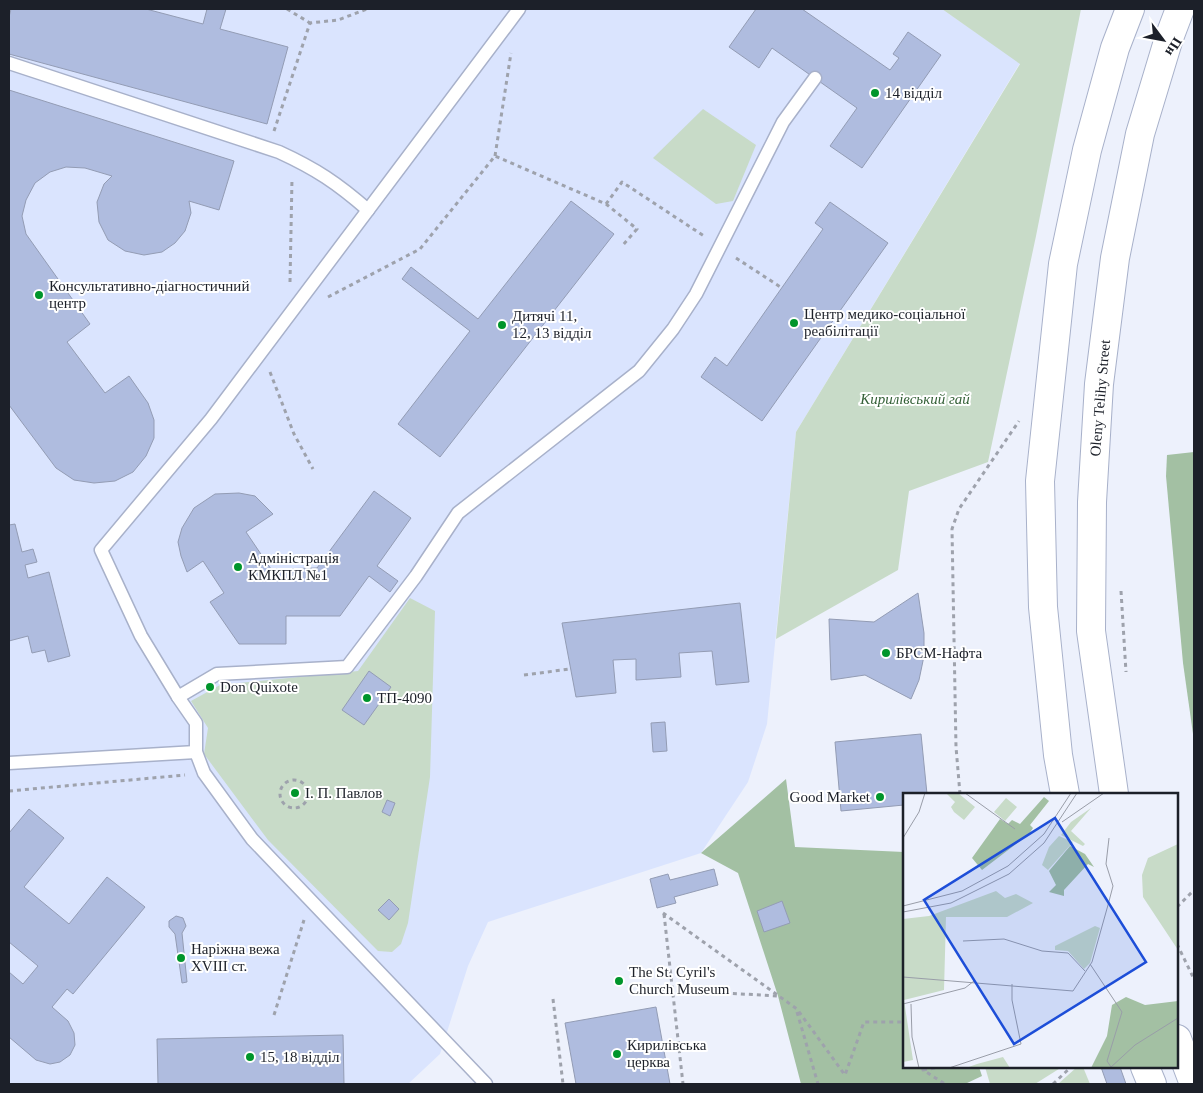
<svg xmlns="http://www.w3.org/2000/svg" width="1203" height="1093" font-family="'Times New Roman',serif">
	<rect width="100%" height="100%" fill="#edf1fc"/>
	<path fill="#dae4fe" d="M9,9h933l78,54 -224,369 -29,292 -19,58 -47,71 -213,69 -20,44 -28,88 -32,30h-399z"/>
	<g fill="#c8dbc8">
		<path d="M942,9h139l-45,227 -48,226 -79,29 -11,79 -122,69 20,-207 224,-368z"/>
		<path d="M703,109l53,36 -23,56 -17,3 -63,-46z"/>
		<path d="M410,598l25,13 -5,166 -22,146 -7,21 -9,8 -14,-1 -110,-111 -64,-86 4,-26 -17,-27 29,-16 138,-14z"/>
		<path d="M985,1067h77l-27,17h-45z"/>
		<path d="M1077,1067h6l7,17h-32z"/>
	</g>
	<g fill="#a3c0a3">
		<path d="M1194,452v289l-11,-78 -17,-187 1,-21z"/>
		<path d="M786,779l9,68 109,5v215h75l3,9 -17,8h-164l-23,-88 -40,-123 -37,-20z"/>
	</g>
	<g fill="#afbcdf" stroke="#939cb4">
		<path d="M11,9h135l57,15 4,-15h19l-6,20 68,18 -21,77 -258,-70v-37z"/>
		<path d="M756,9h46l88,61 9,-12 -6,-4 15,-22 33,23 -79,113 -32,-22 27,-38 -85,-60 -13,20 -30,-21z"/>
		<path d="M9,90l225,71 -15,49 -30,-9 2,12 -6,18 -10,12 -13,9 -18,3 -19,-4 -17,-11 -9,-18 -2,-20 7,-18 8,-8 -27,-8 -19,-1 -16,5 -15,11 -9,17 -4,16 4,18 64,90 -23,18 38,51 24,-17 19,27 6,17v18l-8,18 -13,16 -18,9 -21,2 -20,-3 -18,-12 -47,-63z"/>
		<path d="M571,201l43,33 -174,223 -42,-33 72,-93 -68,-52 9,-12 67,52z"/>
		<path d="M830,202l58,41 -126,178 -61,-44 14,-20 12,9 96,-137 -8,-6z"/>
		<path d="M374,491l37,27 -34,48 21,15 -8,11 -21,-16 -29,40h-54v28h-47l-29,-42 14,-9 -21,-32 -16,11 -6,-16 -3,-14 4,-14 12,-20 21,-14 24,-1 16,3 18,18 -27,18 25,37 46,-1z"/>
		<path d="M15,524l7,28 11,-3 4,13 -12,3 3,13 21,-6 21,84 -22,6 -3,-12 -13,3 -4,-17 -19,5v-116z"/>
		<path d="M918,593l6,40v23l-5,24 -8,19 -46,-24 -34,5 -2,-61 45,3z"/>
		<path d="M740,603l9,79 -33,3 -4,-34 -33,2 2,24 -45,3v-21l-23,1 3,33 -40,4 -14,-74z"/>
		<path d="M369,671l22,16 -27,38 -22,-15z"/>
		<path d="M665,722l2,29 -14,1 -2,-29z"/>
		<path d="M921,734l6,60h-23v11l-63,6 -6,-69z"/>
		<path d="M387,800l8,3 -5,13 -8,-4z"/>
		<path d="M29,809l35,29 -40,49 45,37 38,-47 38,30 -72,87 -6,-5 -15,18 16,14 6,12 1,12 -5,10 -10,7 -10,2 -14,-4 -27,-23v-65l14,12 15,-18 -29,-24v-109z"/>
		<path d="M714,869l4,16 -44,12 2,6 -19,5 -7,-29 18,-5 2,6z"/>
		<path d="M389,899l10,10 -10,11 -11,-10z"/>
		<path d="M782,901l8,22 -26,9 -7,-21z"/>
		<path d="M176,916l7,2 3,8 -4,7 5,49 -5,1 -7,-49 -6,-7v-6z"/>
		<path d="M656,1007l14,77h-94l-11,-61z"/>
		<path d="M343,1035l1,49h-186l-1,-45z"/>
		<path d="M1101,1067h19l6,17h-19z"/>
	</g>
	<g fill="none" stroke-linecap="round" stroke-linejoin="round">
		<g stroke="#a8b1ca" stroke-width="15">
			<g id="service">
				<path d="M9,63l270,89c37,17 58,31 89,58"/>
				<path d="M178,697l39,-23 130,-7 69,-91 42,-63 181,-142 34,-42 23,-35 87,-172 32,-44"/>
				<path d="M9,763l187,-11"/>
				<path d="M486,1084l-234,-245 -48,-66 -8,-21v-29l-18,-26 -37,-61 -40,-86 110,-131 308,-410"/>
			</g>
		</g>
		<g stroke="#a8b1ca" stroke-width="30">
			<g id="primary">
				<path d="M1065,794l-7,-39 -15,-148 -3,-126 23,-217 24,-114 28,-102 15,-39"/>
				<path d="M1114,794l-23,-163 1,-129 7,-118 16,-126 25,-124 29,-96 11,-29"/>
				<path d="M1177,1039l17,45"/>
				<path d="M1145,1067l7,17"/>
			</g>
		</g>
		<g stroke="#9ea2ac" stroke-width="3" stroke-dasharray="4 4" stroke-linecap="butt">
			<path d="M287,9l23,14"/>
			<path d="M274,131l36,-108 28,-3 29,-11"/>
			<path d="M495,156l16,-103"/>
			<path d="M606,204l16,-22 82,54"/>
			<path d="M736,258l46,30"/>
			<path d="M290,282l2,-104"/>
			<path d="M328,297l92,-48 75,-93 111,48 31,25 -14,16"/>
			<path d="M270,372l24,62 19,35"/>
			<path d="M1121,591l5,81"/>
			<path d="M524,675l46,-6"/>
			<circle cx="294" cy="794" r="14"/>
			<path d="M9,791l176,-16"/>
			<path d="M960,794l-4,-47 -4,-218 7,-20 60,-88"/>
			<path d="M1177,907l17,-17"/>
			<path d="M663,913l134,96 48,66 19,-53h40"/>
			<path d="M664,914l19,170"/>
			<path d="M1177,944l17,35"/>
			<path d="M653,989l125,7"/>
			<path d="M553,999l10,85"/>
			<path d="M797,1012l21,72"/>
			<path d="M274,1015l30,-95"/>
			<path d="M922,1067l1,3 22,14"/>
			<path d="M923,1070l18,-3"/>
			<path d="M1053,1084l18,-17"/>
		</g>
		<use href="#service" stroke="#fff" stroke-width="12"/>
		<use href="#primary" stroke="#fff" stroke-width="28"/>
	</g>
	<g fill="#00952b" stroke="#fff" stroke-width="2">
		<circle cx="875" cy="93" r="5"/>
		<circle cx="39" cy="295" r="5"/>
		<circle cx="794" cy="323" r="5"/>
		<circle cx="502" cy="325" r="5"/>
		<circle cx="238" cy="567" r="5"/>
		<circle cx="886" cy="653" r="5"/>
		<circle cx="210" cy="687" r="5"/>
		<circle cx="367" cy="698" r="5"/>
		<circle cx="295" cy="793" r="5"/>
		<circle cx="880" cy="797" r="5"/>
		<circle cx="181" cy="958" r="5"/>
		<circle cx="619" cy="981" r="5"/>
		<circle cx="617" cy="1054" r="5"/>
		<circle cx="250" cy="1057" r="5"/>
	</g>
	<g text-anchor="middle" stroke-width="4" stroke-linejoin="round" paint-order="stroke">
		<g font-size="15" fill="#1c2029" stroke="#fff" text-anchor="start">
			<text x="885" y="98">14 відділ</text>
			<text x="49" y="291">Консультативно-діагностичний<tspan x="49" dy="17">центр</tspan></text>
			<text x="804" y="319">Центр медико-соціальної<tspan x="804" dy="17">реабілітації</tspan></text>
			<text x="512" y="321">Дитячі 11,<tspan x="512" dy="17">12, 13 відділ</tspan></text>
			<text x="248" y="563">Адміністрація<tspan x="248" dy="17">КМКПЛ №1</tspan></text>
			<text x="896" y="658">БРСМ-Нафта</text>
			<text x="220" y="692">Don Quixote</text>
			<text x="377" y="703">ТП-4090</text>
			<text x="305" y="798">І. П. Павлов</text>
			<text x="870" y="802" text-anchor="end">Good Market</text>
			<text x="191" y="954">Наріжна вежа<tspan x="191" dy="17">XVIII ст.</tspan></text>
			<text x="629" y="977">The St. Cyril's<tspan x="629" dy="17">Church Museum</tspan></text>
			<text x="627" y="1050">Кирилівська<tspan x="627" dy="17">церква</tspan></text>
			<text x="260" y="1062">15, 18 відділ</text>
		</g>
		<g font-size="15" fill="#1c2029" stroke="#fff">
			<text transform="translate(1100 398) rotate(-85)" y="5">Oleny Telihy Street</text>
		</g>
		<g font-size="15" font-style="italic" fill="#356138" stroke="#fff">
			<text x="915" y="404">Кирилівський гай</text>
		</g>
	</g>
	<g transform="translate(903 793)">
		<rect width="275" height="275" fill="#edf1fc"/>
		<path d="M43,0h12l17,14 -11,13 -10,-8 -3,-5 4,-5zM103,5l11,9 -12,14 -11,-9zM188,15l-20,23 14,13 -2,2 -22,-11 10,-13zM156,43l14,6 -25,28 -6,-5 7,-18zM275,51v106l-35,-53 -1,-22 6,-17zM93,98l9,7 11,-4 17,9 -26,14h-61l-2,73 -40,10 9,60 -10,2v-143l26,-3zM192,133l5,2 -10,35 -6,6 -16,-18 -13,-1v-4zM100,264l7,11h-44l11,-4z" fill="#c8dbc8"/>
		<path d="M141,4l5,4 -19,24 3,3 -4,6 -47,36 -10,-12 28,-39 8,5 4,-4 8,4zM167,53l15,8 9,13 -6,-3 -24,26v6l-15,-4 7,-7 -7,-14zM223,204l19,8 33,-4v67h-87l16,-32 5,-31z" fill="#a3c0a3"/>
		<path fill="none" stroke="#999da8" stroke-width="1" d="M62,0l50,36M159,29l42,-29M0,45l16,-26 6,-19M0,113l59,-15 46,-25 36,-32 27,-41M0,119l48,-9 58,-29 35,-31 33,-50M60,148l41,-2 38,12 26,2 17,18M187,171l32,48 -15,49 4,6M0,184l170,14 19,-29 16,-57 5,-19 -7,-22 3,-26M0,211l62,-16 9,-7M8,211l1,33 7,31M46,275l72,-24 -9,-44v-16M207,275l25,-23 43,-27"/>
		<path fill="#1d4ed8" fill-opacity="0.15" stroke="#1d4ed8" stroke-width="2.5" d="M152,25l91,144 -132,82 -90,-144z"/>
		<rect width="275" height="275" fill="none" stroke="#1c2029" stroke-width="2.5"/>
	</g>
	<rect width="1203" height="1093" fill="none" stroke="#1c2029" stroke-width="20"/>
	<g transform="translate(1163 40) rotate(122)" stroke="#ffffff" stroke-width="4" paint-order="stroke">
	<path d="M0-4L9 19L0 12L-9 19Z" fill="#1c2029"/>
	<text y="-8" font-size="14" font-weight="bold" text-anchor="middle" fill="#1c2029">Пн</text>
	</g>
</svg>
